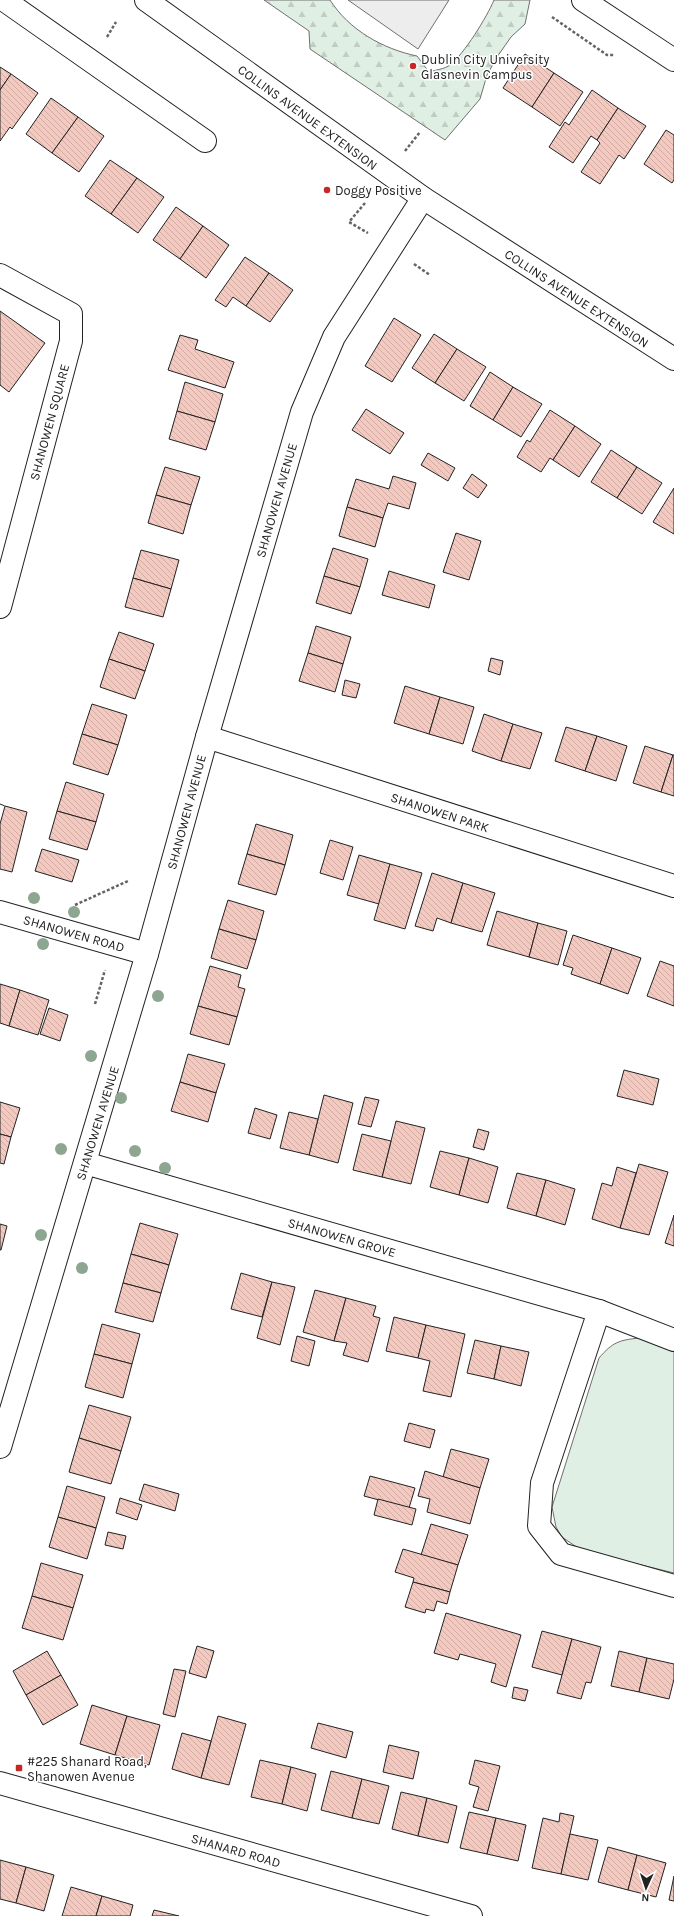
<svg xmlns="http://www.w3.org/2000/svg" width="674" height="1916" font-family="Karla,sans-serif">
	<defs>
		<pattern id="forest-firs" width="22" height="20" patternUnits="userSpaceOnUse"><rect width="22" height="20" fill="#e0efe3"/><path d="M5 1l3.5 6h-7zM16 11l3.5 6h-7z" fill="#c0cdc2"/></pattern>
		<pattern id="building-back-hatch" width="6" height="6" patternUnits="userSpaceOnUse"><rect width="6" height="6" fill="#f3c9c0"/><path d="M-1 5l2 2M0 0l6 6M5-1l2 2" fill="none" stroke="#d0aca5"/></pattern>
	</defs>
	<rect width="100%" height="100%" fill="#fff"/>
	<path fill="#e0efe3" stroke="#6f6f6f" d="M640,1338l34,12v223l-93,-23 -19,-13 -6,-10 -4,-20 47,-149c14,-16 20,-18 41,-20z"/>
	<path fill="url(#forest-firs)" stroke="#6f6f6f" d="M264,0h66c19,30 53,49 87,56l12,16c6,-2 16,-3 21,-7 14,-11 37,-48 44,-65h36l-5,24 -14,13 -14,20 -10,18 -7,24 -35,41 -135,-91 -1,-18z"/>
	<path fill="#ededed" stroke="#6f6f6f" d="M348,0h101l-31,49z"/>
	<g fill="url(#building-back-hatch)" stroke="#222">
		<path d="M525,54l29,19 -22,34 -29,-19z"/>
		<path d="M0,67l11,7 -11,16z"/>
		<path d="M554,73l29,19 -23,34 -28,-19z"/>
		<path d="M11,74l27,19 -26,36 -2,-2 -10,14v-51z"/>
		<path d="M592,90l26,18 -21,32 -6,-4 -18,27 -24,-16 16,-25 4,3z"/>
		<path d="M51,98l27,19 -26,36 -26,-19z"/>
		<path d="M618,108l28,18 -22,33 -5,-4 -19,29 -19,-12 19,-29 -3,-3z"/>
		<path d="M78,117l26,19 -25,36 -27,-19z"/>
		<path d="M666,130l8,5v45l-2,3 -28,-19z"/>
		<path d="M110,160l27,18 -26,36 -26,-18z"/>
		<path d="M137,178l27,19 -26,36 -27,-19z"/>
		<path d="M176,207l27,19 -23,33 -27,-19z"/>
		<path d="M203,226l26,19 -23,33 -26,-19z"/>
		<path d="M245,257l24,16 -23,33 -13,-9 -7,10 -11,-7z"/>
		<path d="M269,273l24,17 -23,32 -24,-16z"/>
		<path d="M0,311l45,32 -36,49 -9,-7z"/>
		<path d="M394,318l27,17 -29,47 -27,-16z"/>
		<path d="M434,334l23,15 -22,34 -23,-15z"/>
		<path d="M180,335l18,5 -3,9 39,13 -9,26 -57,-18z"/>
		<path d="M457,349l29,18 -22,34 -29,-18z"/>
		<path d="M490,372l23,15 -20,33 -23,-14z"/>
		<path d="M185,382l38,12 -8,28 -38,-11z"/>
		<path d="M513,387l29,17 -21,33 -28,-17z"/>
		<path d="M366,409l38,24 -14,21 -38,-24z"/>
		<path d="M550,410l25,16 -22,34 -3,-2 -9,14 -24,-15 10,-17 3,2z"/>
		<path d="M177,411l38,11 -9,28 -37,-11z"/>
		<path d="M575,426l26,18 -22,33 -26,-17z"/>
		<path d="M611,450l26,17 -20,31 -26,-16z"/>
		<path d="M428,453l27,15 -7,13 -27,-16z"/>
		<path d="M165,467l35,10 -9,28 -35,-10z"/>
		<path d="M637,467l25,16 -20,31 -25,-16z"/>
		<path d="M472,474l15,11 -9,13 -15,-10z"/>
		<path d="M393,476l23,7 -7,26 -21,-6 -5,15 -36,-11 9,-28 33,10z"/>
		<path d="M674,488v46l-21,-12z"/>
		<path d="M156,495l35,10 -8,29 -35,-11z"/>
		<path d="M347,507l36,11 -8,29 -36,-11z"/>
		<path d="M456,533l25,8 -12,39 -26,-8z"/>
		<path d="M333,548l35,11 -8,28 -36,-11z"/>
		<path d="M141,550l38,10 -8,29 -38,-11z"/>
		<path d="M389,571l46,14 -6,23 -47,-13z"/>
		<path d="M324,576l36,11 -9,27 -35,-11z"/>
		<path d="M133,578l38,11 -8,28 -38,-10z"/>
		<path d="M316,626l35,11 -8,27 -35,-11z"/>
		<path d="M119,632l35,12 -9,27 -36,-12z"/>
		<path d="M308,653l35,11 -8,28 -36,-11z"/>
		<path d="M491,658l12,3 -3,14 -12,-4z"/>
		<path d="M109,659l36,12 -10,28 -35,-12z"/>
		<path d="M345,680l15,4 -4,14 -14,-3z"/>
		<path d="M405,686l35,11 -11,37 -35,-11z"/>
		<path d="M440,697l34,10 -11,37 -34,-10z"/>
		<path d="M92,704l35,11 -9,30 -36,-11z"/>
		<path d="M484,714l29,10 -12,37 -29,-10z"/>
		<path d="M513,724l29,9 -12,36 -29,-8z"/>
		<path d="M566,727l31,9 -12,35 -30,-10z"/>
		<path d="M82,734l36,11 -10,30 -35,-11z"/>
		<path d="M597,736l30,10 -11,35 -31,-10z"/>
		<path d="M645,746l28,9 -12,37 -28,-9z"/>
		<path d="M673,755h1v41l-13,-4z"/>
		<path d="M66,782l38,12 -8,28 -39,-11z"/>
		<path d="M5,806l22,6 -15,60 -12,-3v-45z"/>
		<path d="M57,811l39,11 -9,28 -38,-11z"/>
		<path d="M256,824l37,11 -8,30 -38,-11z"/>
		<path d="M330,840l23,7 -10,33 -23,-7z"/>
		<path d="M42,849l37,11 -7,22 -37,-11z"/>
		<path d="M247,854l38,11 -9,30 -38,-11z"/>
		<path d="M359,855l31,9 -11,40 -32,-9z"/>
		<path d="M390,864l32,9 -17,56 -31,-9z"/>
		<path d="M432,873l31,10 -12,40 -14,-5 -4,13 -18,-5z"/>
		<path d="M463,883l32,10 -13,39 -31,-9z"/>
		<path d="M228,900l36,11 -8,29 -37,-11z"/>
		<path d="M497,911l41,12 -9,34 -42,-12z"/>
		<path d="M538,923l29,8 -9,34 -29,-8z"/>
		<path d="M219,929l37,11 -9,29 -36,-11z"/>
		<path d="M573,935l39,13 -12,36 -29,-10 2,-6 -10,-3z"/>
		<path d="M612,948l29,10 -13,36 -28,-10z"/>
		<path d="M660,961l14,5v40l-27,-10z"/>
		<path d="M210,966l31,9 -3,12 7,2 -8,28 -39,-11z"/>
		<path d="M0,984l20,6 -11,36 -9,-3z"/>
		<path d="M20,990l29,10 -11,35 -29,-9z"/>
		<path d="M198,1006l39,11 -8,28 -39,-11z"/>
		<path d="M49,1008l19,7 -8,26 -20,-7z"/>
		<path d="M188,1054l37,10 -9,29 -36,-11z"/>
		<path d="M624,1070l35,9 -6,26 -36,-9z"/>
		<path d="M180,1082l36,11 -8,29 -37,-11z"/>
		<path d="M324,1095l29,8 -15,60 -29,-8z"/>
		<path d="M365,1097l14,3 -8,27 -13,-3z"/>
		<path d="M0,1102l20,6 -9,29 -11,-3z"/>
		<path d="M255,1108l22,7 -7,24 -22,-6z"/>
		<path d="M289,1112l29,7 -9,36 -29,-7z"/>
		<path d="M396,1121l29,7 -14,56 -29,-7z"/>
		<path d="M478,1129l11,3 -5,18 -11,-3z"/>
		<path d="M0,1134l11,3 -7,27 -4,-1z"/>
		<path d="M362,1134l29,7 -9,36 -29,-7z"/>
		<path d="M440,1151l29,7 -10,37 -29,-8z"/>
		<path d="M469,1158l29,9 -10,36 -29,-8z"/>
		<path d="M639,1164l29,8 -19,63 -29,-7z"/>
		<path d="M617,1167l19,6 -16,55 -28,-9 10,-36 10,3z"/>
		<path d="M517,1173l29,7 -10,36 -29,-8z"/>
		<path d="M546,1180l29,9 -10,36 -29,-9z"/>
		<path d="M674,1215v31l-9,-3z"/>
		<path d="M140,1223l38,11 -9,31 -38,-11z"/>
		<path d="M0,1224l7,2 -6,24h-1z"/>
		<path d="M131,1254l38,11 -8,28 -38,-10z"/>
		<path d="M241,1273l31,9 -10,35 -31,-8z"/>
		<path d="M272,1282l23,5 -15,58 -23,-7z"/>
		<path d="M123,1283l38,10 -8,29 -38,-10z"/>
		<path d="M315,1290l31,8 -12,43 -31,-9z"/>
		<path d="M346,1298l30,8 -3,10 7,2 -12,44 -25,-7 4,-12 -13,-2z"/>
		<path d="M394,1317l32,8 -8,33 -32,-7z"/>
		<path d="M102,1324l38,10 -8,30 -38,-10z"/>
		<path d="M426,1325l39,9 -14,63 -28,-6 7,-30 -12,-3z"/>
		<path d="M297,1336l18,5 -6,25 -18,-5z"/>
		<path d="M475,1340l26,6 -7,33 -27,-6z"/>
		<path d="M501,1346l28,6 -8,34 -27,-7z"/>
		<path d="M94,1354l38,10 -9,34 -38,-11z"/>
		<path d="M89,1405l42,12 -10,34 -42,-13z"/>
		<path d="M409,1423l26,7 -5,18 -26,-7z"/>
		<path d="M79,1438l42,13 -10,33 -42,-12z"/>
		<path d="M451,1449l38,10 -9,29 -37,-11z"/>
		<path d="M425,1471l55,17 -10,36 -43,-12 3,-13 -12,-3z"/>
		<path d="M370,1476l45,12 -6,20 -45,-12z"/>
		<path d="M144,1484l35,10 -4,17 -36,-11z"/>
		<path d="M67,1486l38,11 -9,31 -38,-11z"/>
		<path d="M120,1498l22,7 -5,15 -21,-7z"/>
		<path d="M378,1499l38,10 -4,16 -38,-10z"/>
		<path d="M58,1517l38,11 -9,31 -38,-12z"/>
		<path d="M431,1524l37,11 -10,30 -37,-10z"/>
		<path d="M108,1532l18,4 -3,13 -18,-4z"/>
		<path d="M403,1549l55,16 -8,27 -37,-10 1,-4 -19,-6z"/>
		<path d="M41,1563l42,12 -10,33 -41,-12z"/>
		<path d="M413,1582l37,10 -3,12 -10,-3 -3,10 -8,-2 -1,4 -20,-6z"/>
		<path d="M32,1596l41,12 -10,32 -41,-12z"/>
		<path d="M446,1613l75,22 -15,52 -15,-5 5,-18 -36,-10 -2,6 -24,-7z"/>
		<path d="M542,1631l30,8 -10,36 -30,-8z"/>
		<path d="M572,1639l29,8 -10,36 -5,-1 -5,17 -24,-6z"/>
		<path d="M197,1646l17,5 -8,27 -17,-5z"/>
		<path d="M47,1651l14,24 -35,20 -13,-24z"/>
		<path d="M619,1651l28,7 -8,34 -28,-6z"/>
		<path d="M647,1658l27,6v15l-5,20 -30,-7z"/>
		<path d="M174,1669l12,2 -11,46 -12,-3z"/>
		<path d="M61,1675l17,30 -35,20 -17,-30z"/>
		<path d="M514,1687l14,3 -3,11 -13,-3z"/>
		<path d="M92,1705l35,11 -12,39 -35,-11z"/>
		<path d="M127,1716l33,9 -11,40 -34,-10z"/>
		<path d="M218,1716l28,8 -17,61 -28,-7z"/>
		<path d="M318,1723l35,9 -7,26 -35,-10z"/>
		<path d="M182,1733l29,8 -10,37 -29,-9z"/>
		<path d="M389,1745l30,7 -6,27 -30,-7z"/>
		<path d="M260,1760l31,7 -9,37 -31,-7z"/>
		<path d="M475,1760l25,6 -12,45 -15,-4 6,-20 -10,-3z"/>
		<path d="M291,1767l25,7 -9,37 -25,-7z"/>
		<path d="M331,1771l31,8 -10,39 -31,-8z"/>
		<path d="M362,1779l27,7 -10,38 -27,-6z"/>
		<path d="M401,1792l26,6 -9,38 -26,-7z"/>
		<path d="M427,1798l30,8 -9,37 -30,-7z"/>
		<path d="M469,1812l27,6 -9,36 -27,-6z"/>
		<path d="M560,1813l14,3 -13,58 -29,-6 11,-50 16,4z"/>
		<path d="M496,1818l30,7 -8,36 -31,-7z"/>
		<path d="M570,1834l28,6 -10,40 -27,-6z"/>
		<path d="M608,1847l29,8 -9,35 -30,-8z"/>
		<path d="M637,1855l29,8 -10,34 -28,-7z"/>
		<path d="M0,1860l26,7 -10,36 -16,-4z"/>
		<path d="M26,1867l28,8 -10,36 -28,-8z"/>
		<path d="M674,1876v25l-5,-1z"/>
		<path d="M71,1887l31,9 -6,20h-34z"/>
		<path d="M102,1896l31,9 -3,11h-34z"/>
		<path d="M154,1910l25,6h-27z"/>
	</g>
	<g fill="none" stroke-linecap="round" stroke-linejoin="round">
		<g stroke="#222" stroke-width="24">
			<g id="minor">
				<path d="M4,0l201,141"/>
				<path d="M583,0l91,60"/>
				<path d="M0,275l71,39v27l-71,266"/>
				<path d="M207,737l467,149"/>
				<path d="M0,912l147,42"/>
				<path d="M85,1163l514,148 75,29"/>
				<path d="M599,1311l-57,172 -3,43 22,28 113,32"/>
				<path d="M0,1447l147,-493 60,-217 95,-325 32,-75 89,-139"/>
				<path d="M0,1783l471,133"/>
			</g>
		</g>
		<g stroke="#222" stroke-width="24">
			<path id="major" d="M146,0l277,198 251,161"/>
		</g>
		<g stroke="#646464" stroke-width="2.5" stroke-dasharray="3 2" stroke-linecap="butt">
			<path d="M552,17l55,38h8"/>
			<path d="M107,37l9,-15"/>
			<path d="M405,151l15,-19"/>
			<path d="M365,203l-16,19 19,11"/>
			<path d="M414,264l16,11"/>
			<path d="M75,905l53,-24"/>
			<path d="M95,1004l10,-34"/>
		</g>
		<use href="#minor" stroke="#fff" stroke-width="22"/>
		<use href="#major" stroke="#fff" stroke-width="22"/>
		<path stroke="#222" stroke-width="1" stroke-dasharray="5 2" stroke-linecap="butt" d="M0,804l5,2"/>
	</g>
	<g fill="#8da692">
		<circle cx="34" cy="898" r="6"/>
		<circle cx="74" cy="912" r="6"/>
		<circle cx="43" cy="944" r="6"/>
		<circle cx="158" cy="996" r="6"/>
		<circle cx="91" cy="1056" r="6"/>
		<circle cx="121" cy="1098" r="6"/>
		<circle cx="61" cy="1149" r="6"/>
		<circle cx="135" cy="1151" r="6"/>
		<circle cx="165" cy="1168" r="6"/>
		<circle cx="41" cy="1235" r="6"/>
		<circle cx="82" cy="1268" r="6"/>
	</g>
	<g fill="#c62828" stroke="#fff" stroke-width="1.5">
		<circle cx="413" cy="66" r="4"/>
		<circle cx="327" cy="190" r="4"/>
		<rect x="15" y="1764" width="8" height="8" rx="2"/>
	</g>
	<g text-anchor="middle" stroke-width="3" stroke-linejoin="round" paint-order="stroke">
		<g font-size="13" fill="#222" stroke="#fff" text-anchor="start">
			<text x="421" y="64">Dublin City University<tspan x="421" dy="15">Glasnevin Campus</tspan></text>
			<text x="335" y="195">Doggy Positive</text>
			<text x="27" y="1766">#225 Shanard Road,<tspan x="27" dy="15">Shanowen Avenue</tspan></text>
		</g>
		<g font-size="13" fill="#222" stroke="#fff">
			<text transform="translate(308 117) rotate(36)" y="5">COLLINS AVENUE EXTENSION</text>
			<text transform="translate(577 298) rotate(33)" y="5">COLLINS AVENUE EXTENSION</text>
			<text transform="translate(49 422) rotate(-75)" y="5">SHANOWEN SQUARE</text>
			<text transform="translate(276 500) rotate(-74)" y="5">SHANOWEN AVENUE</text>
			<text transform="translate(186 812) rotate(-75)" y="5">SHANOWEN AVENUE</text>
			<text transform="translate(440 812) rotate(18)" y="5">SHANOWEN PARK</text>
			<text transform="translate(74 933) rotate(16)" y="5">SHANOWEN ROAD</text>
			<text transform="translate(97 1123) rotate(-73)" y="5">SHANOWEN AVENUE</text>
			<text transform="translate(342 1237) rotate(16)" y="5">SHANOWEN GROVE</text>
			<text transform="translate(236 1850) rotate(16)" y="5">SHANARD ROAD</text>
		</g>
	</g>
	<g transform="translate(646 1888) rotate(183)" stroke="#ffffff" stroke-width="3" paint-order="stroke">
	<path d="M0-3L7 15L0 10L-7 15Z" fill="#222222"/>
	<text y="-6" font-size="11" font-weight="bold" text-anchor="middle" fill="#222222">N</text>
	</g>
</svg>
